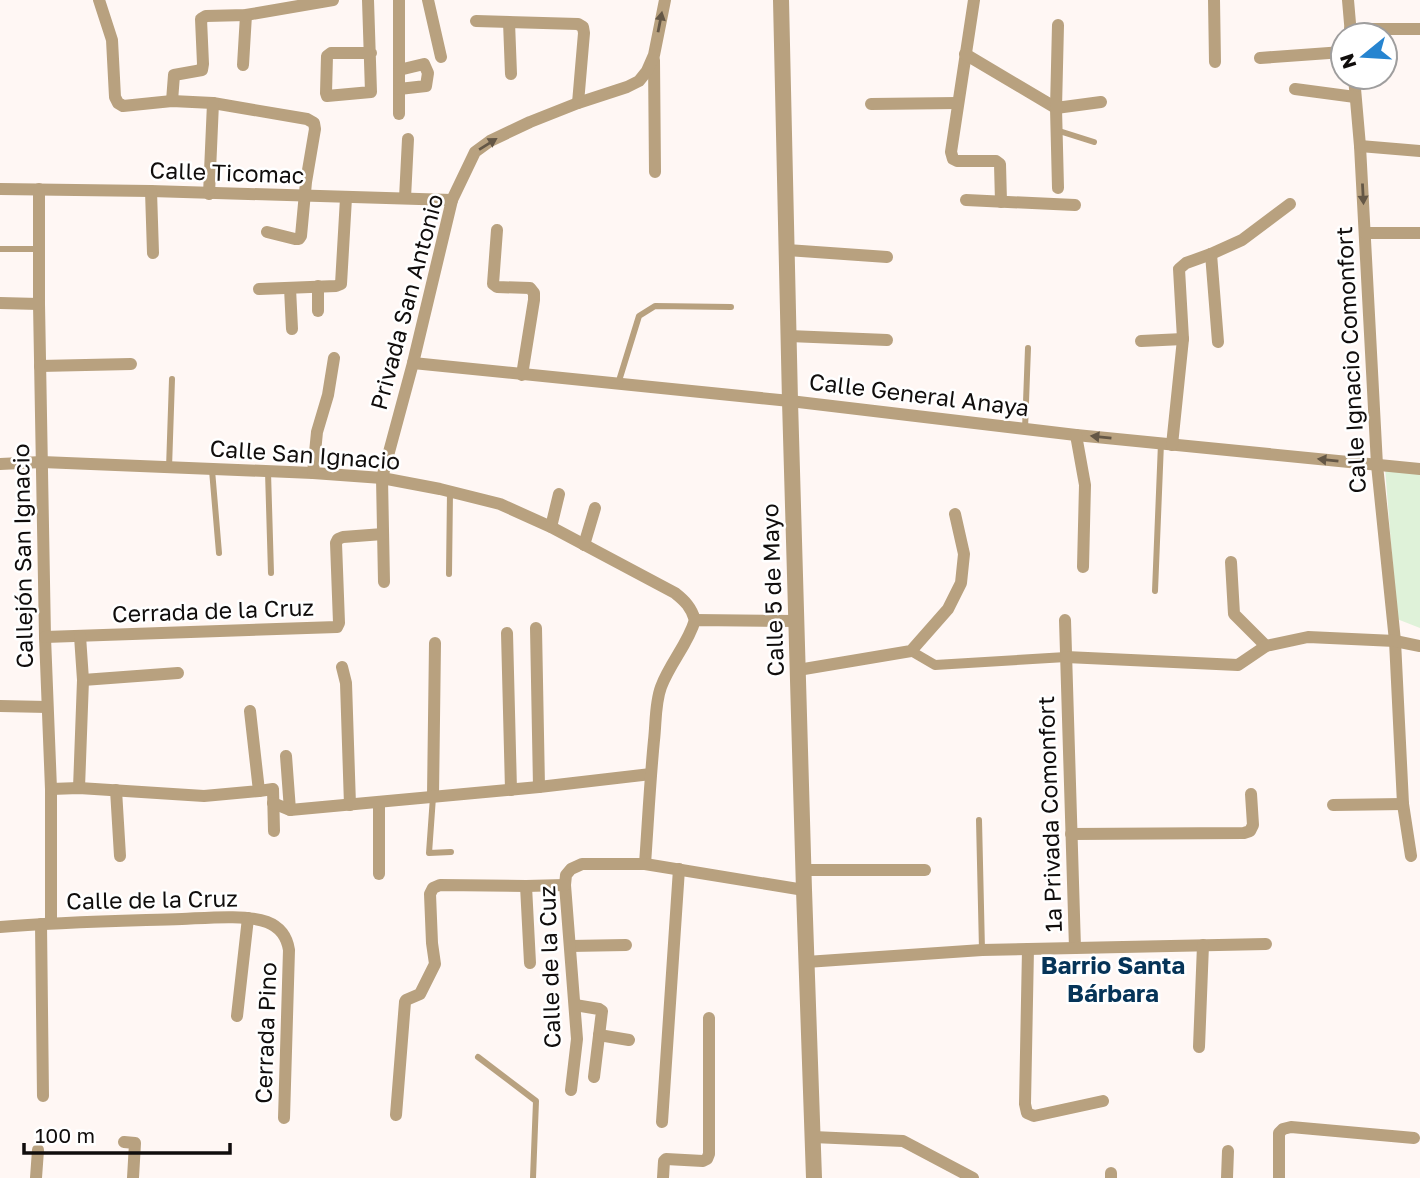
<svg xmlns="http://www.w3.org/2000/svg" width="1420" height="1178" font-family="'Golos Text',sans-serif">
	<rect width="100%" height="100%" fill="#fff7f4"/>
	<path fill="#dff2d9" d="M1385,468l35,3v157l-23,-9z"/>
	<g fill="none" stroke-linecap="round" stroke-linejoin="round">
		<g stroke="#b8a17f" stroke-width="6">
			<path d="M1056,130l38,12"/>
			<path d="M0,249h39"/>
			<path d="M618,384l21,-68 16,-10 76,1"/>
			<path d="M1025,429l3,-81"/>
			<path d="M169,468l3,-89"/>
			<path d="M212,470l7,83"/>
			<path d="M268,472l3,101"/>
			<path d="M449,574l1,-82"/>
			<path d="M1155,591l6,-148"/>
			<path d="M433,797l-4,56 22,-1"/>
			<path d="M979,820l3,130"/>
			<path d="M478,1057l58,44 -3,77"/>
		</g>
		<path stroke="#b8a17f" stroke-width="10" d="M911,651l24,14 131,-8"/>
		<g stroke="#b8a17f" stroke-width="12">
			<path d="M99,0l13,40 3,57 3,6 5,3 49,-5 41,2 94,16 7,4 1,6 -9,53 -5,54 -2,3h-4l-28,-7"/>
			<path d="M368,0l3,92 -44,4 -1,-3 1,-37 4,-3h40"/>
			<path d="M399,0v114"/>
			<path d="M428,0l13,57"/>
			<path d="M974,0l-23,152 2,7 4,2h39l4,3 1,38"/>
			<path d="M1214,0l1,62"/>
			<path d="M1348,0l3,35"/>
			<path d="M476,21l102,3 5,3 1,6 -6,70"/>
			<path d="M509,22l2,52"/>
			<path d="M1350,29h70"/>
			<path d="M965,54l91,54 45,-6"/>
			<path d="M1260,58l83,-6"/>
			<path d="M654,60l1,112"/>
			<path d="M243,65l3,-50"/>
			<path d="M399,70l25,-6 4,9 -2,13 -27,3"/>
			<path d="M1354,77l6,69 17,319 18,176 8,163 8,52"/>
			<path d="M1295,89l60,8"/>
			<path d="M172,101l2,-26 28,-5 1,-6 -2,-45 5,-3 40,-1 87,-15"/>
			<path d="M871,104l87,-1"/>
			<path d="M1360,146l60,5"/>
			<path d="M1058,188l-2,-80 2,-83"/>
			<path d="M0,189l151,2 301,9"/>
			<path d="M39,189v115l6,333 6,152v134"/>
			<path d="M151,191l2,62"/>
			<path d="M209,194l4,-91"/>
			<path d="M405,198l3,-59"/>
			<path d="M966,200l109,5"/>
			<path d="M497,230l-4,54 4,3 33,1 4,5v7l-12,75"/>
			<path d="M1365,233h55"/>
			<path d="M787,250l100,7"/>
			<path d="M1211,254l7,88"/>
			<path d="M290,288l2,41"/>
			<path d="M259,289l77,-3 5,-2 5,-86"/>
			<path d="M0,303l39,1"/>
			<path d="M318,311v-25"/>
			<path d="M789,336l98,4"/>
			<path d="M1141,341l42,-2"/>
			<path d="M413,363l377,38 286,34 344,34"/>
			<path d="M40,366l91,-2"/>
			<path d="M1076,435l9,50 -2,82"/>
			<path d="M1172,445l11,-106 -4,-70 7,-6 25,-9 31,-14 48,-36"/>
			<path d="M0,464l42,-2 271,11 69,5 58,11 60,15 51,23 124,66c10,8 16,14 20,27"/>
			<path d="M313,473l4,-41 11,-37 6,-37"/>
			<path d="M551,527l8,-33"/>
			<path d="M584,545l11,-37"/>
			<path d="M1231,562l3,52 32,32"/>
			<path d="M384,582l-2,-104 31,-115 39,-163 23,-48 15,-11 40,-19 48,-19 49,-16 12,-6 8,-10 7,-16 11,-55"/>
			<path d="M1065,620l10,328"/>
			<path d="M536,628l3,159"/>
			<path d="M507,633l4,157"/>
			<path d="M45,637l292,-10 2,-4 -3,-80 2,-4 5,-2 40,-3"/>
			<path d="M1066,657l172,8 28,-19 42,-9 87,4 25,5"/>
			<path d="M342,667l4,16 4,122"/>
			<path d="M798,670l113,-19 37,-42 13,-26 3,-29 -9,-40"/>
			<path d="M83,680l95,-7"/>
			<path d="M0,706l47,1"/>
			<path d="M286,756l4,54"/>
			<path d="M79,788l4,-108 -3,-44"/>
			<path d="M51,789l28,-1 125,8 55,-5 -9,-80"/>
			<path d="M116,790l4,66"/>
			<path d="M259,791l14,-2 1,42"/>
			<path d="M433,796l2,-153"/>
			<path d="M379,802v72"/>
			<path d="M273,803l17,7 249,-23 112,-13"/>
			<path d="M1333,805l70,-1"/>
			<path d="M1071,834l173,-1 6,-2 3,-6 -2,-31"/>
			<path d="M645,864c3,-42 5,-83 9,-124 2,-17 1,-37 7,-53 9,-24 27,-43 34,-67l102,1"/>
			<path d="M803,870h122"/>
			<path d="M526,886l4,77"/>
			<path d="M41,924l2,172"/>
			<path d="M0,927c61,-5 121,-6 182,-8 24,-1 63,-5 85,3 13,5 20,15 22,28l-5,168"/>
			<path d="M570,946l56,-1"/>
			<path d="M1028,949l-3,155 2,9 7,3 69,-15"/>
			<path d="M806,962l176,-12 284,-6"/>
			<path d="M575,1005l24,4 3,2 -8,66"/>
			<path d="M237,1016l11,-98"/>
			<path d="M599,1035l30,5"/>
			<path d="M1199,1047l4,-102"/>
			<path d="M571,1090l6,-51 -12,-154 1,-10 5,-6 11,-5h63l159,26"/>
			<path d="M396,1115l9,-113 1,-2 14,-6 15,-30 -3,-21 -2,-49 3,-6 7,-3 86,1 39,-1"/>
			<path d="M662,1122l17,-253"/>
			<path d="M813,1137l90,4 70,37"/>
			<path d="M124,1142l11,1 -2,35"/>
			<path d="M36,1178l2,-28"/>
			<path d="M663,1178l1,-17 2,-2 37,2 4,-2 2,-5v-136"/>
			<path d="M1111,1178v-5"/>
			<path d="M1227,1178l1,-27"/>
			<path d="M1279,1178v-45l4,-4 8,-2 123,11"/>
		</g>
		<path stroke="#b8a17f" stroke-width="16" d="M781,0l9,401 14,489 10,288"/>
	</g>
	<defs><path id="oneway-solid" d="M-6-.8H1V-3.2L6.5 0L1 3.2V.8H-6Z" transform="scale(1.75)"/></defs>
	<g fill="#645746">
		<use href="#oneway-solid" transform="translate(660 22) rotate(-79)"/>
		<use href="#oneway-solid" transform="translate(488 144) rotate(-32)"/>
		<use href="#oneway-solid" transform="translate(1363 194) rotate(87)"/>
		<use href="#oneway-solid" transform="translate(1101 437) rotate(-174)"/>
		<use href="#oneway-solid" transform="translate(1328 460) rotate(-174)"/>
	</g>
	<g text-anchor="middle" stroke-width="5" stroke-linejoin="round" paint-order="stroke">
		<g font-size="23" fill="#100d0c" stroke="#fff">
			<text transform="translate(227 173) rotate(2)" y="8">Calle Ticomac</text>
			<text transform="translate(407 302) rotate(-75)" y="8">Privada San Antonio</text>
			<text transform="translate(1351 360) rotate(-93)" y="8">Calle Ignacio Comonfort</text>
			<text transform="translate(919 395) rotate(7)" y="8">Calle General Anaya</text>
			<text transform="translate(305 455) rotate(4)" y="8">Calle San Ignacio</text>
			<text transform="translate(23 556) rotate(-91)" y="8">Callejón San Ignacio</text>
			<text transform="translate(773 590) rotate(-92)" y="8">Calle 5 de Mayo</text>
			<text transform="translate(213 611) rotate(-2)" y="8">Cerrada de la Cruz</text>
			<text transform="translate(1050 814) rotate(-92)" y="8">1ª Privada Comonfort</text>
			<text transform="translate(152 900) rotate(-1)" y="8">Calle de la Cruz</text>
			<text transform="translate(550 967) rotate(-92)" y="8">Calle de la Cuz</text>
			<text transform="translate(266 1033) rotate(-88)" y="8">Cerrada Pino</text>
		</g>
		<g font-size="24" font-weight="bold" fill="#063458" stroke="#fff">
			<text x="1113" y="974">Barrio Santa<tspan x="1113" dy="28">Bárbara</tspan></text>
		</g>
	</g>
	<g transform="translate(1364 56) rotate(252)"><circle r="33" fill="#ffffff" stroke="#9f9e9e" stroke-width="2"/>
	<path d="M0-5L12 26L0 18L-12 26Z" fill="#2684d0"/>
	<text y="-10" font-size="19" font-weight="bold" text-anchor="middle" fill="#100d0c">N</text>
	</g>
	<path d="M24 1143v10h206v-10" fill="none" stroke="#100d0c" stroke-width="3.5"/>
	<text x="35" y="1143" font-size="21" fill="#100d0c" stroke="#ffffff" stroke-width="5" paint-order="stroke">100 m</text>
</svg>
